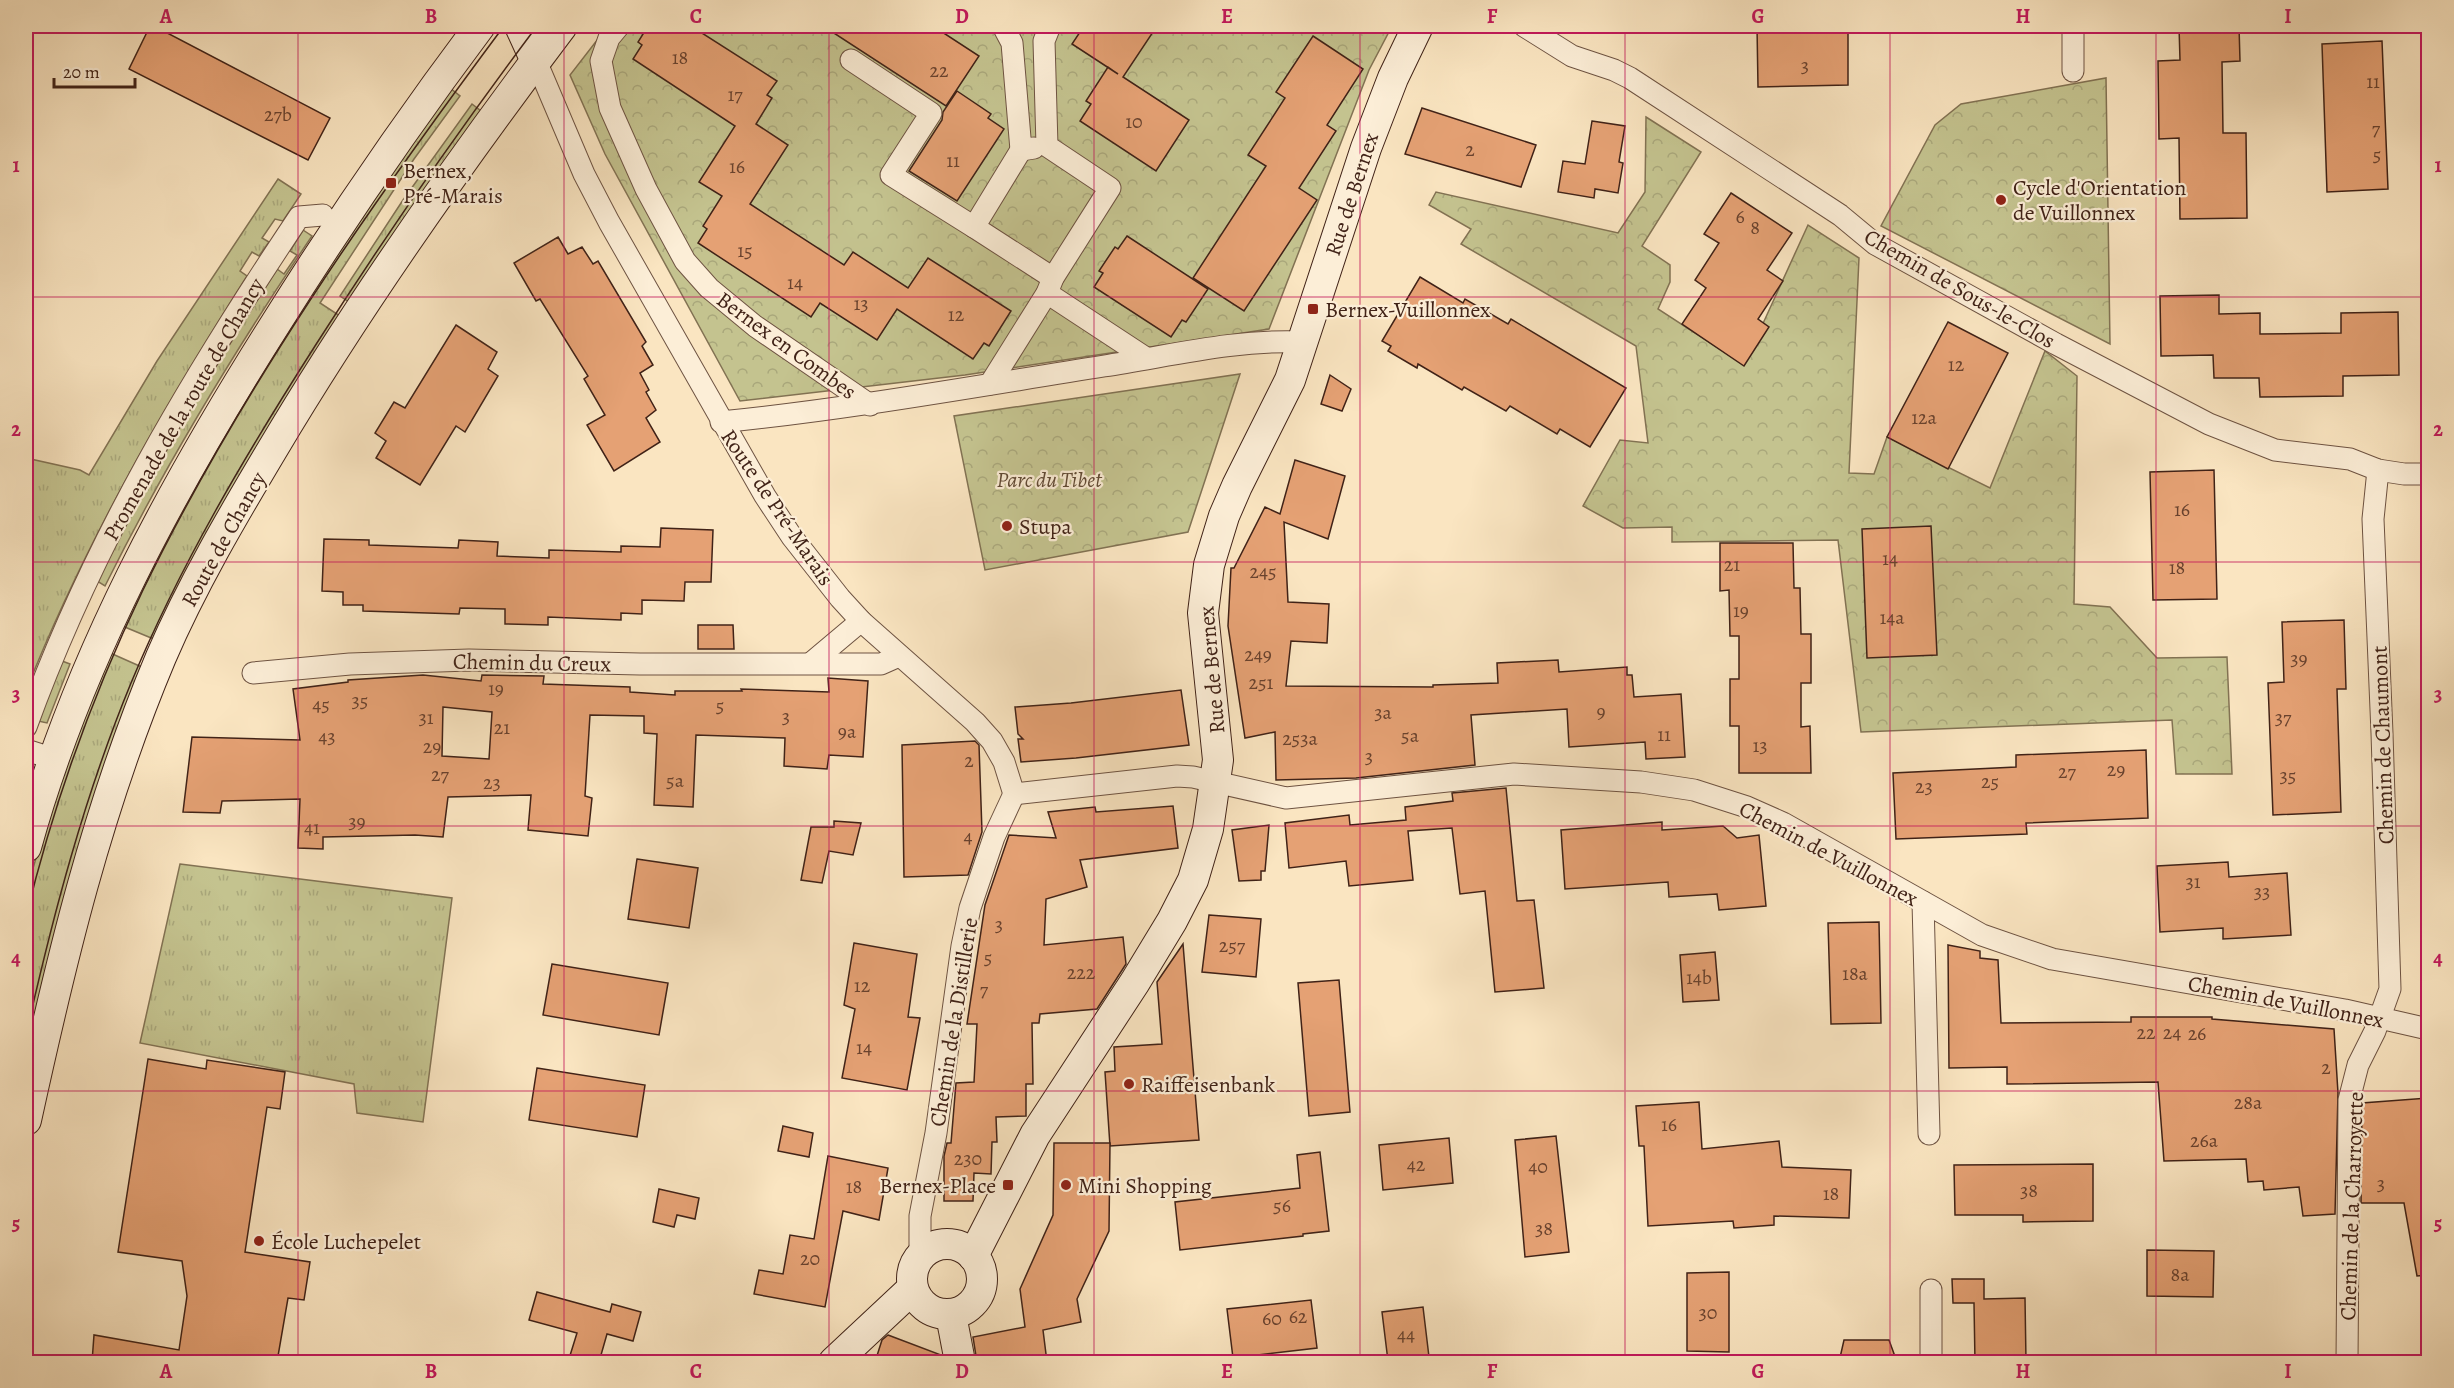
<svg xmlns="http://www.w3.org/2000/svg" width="2454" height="1388" font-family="Alegreya,serif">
	<defs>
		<pattern id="grass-tufts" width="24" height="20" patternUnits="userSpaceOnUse" patternTransform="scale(1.5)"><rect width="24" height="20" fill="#c4c38f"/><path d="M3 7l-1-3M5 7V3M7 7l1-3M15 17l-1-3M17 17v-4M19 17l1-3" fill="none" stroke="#a9a77b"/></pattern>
		<pattern id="park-crowns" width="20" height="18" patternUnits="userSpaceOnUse" patternTransform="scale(1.5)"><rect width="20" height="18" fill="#c4c38f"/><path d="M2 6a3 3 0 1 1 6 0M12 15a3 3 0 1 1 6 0" fill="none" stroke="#a9a77b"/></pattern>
	</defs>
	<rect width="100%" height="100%" fill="#fae5c1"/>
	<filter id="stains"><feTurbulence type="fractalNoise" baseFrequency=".00333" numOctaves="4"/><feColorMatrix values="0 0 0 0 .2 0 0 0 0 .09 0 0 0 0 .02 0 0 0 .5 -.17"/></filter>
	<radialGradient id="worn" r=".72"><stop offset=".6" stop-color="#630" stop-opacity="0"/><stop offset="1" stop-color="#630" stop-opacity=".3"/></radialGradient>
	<g fill="url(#grass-tufts)" stroke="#827253" stroke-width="1.5">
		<path d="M450,88l10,8 -46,63 -94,144 20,13 -184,324 -36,-15 31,-64 117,-204z"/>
		<path d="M472,104l9,7 -132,191 -9,-6 63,-96z"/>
		<path d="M278,179l23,15 -18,27 -8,-2 -13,19 7,4 -10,14 -7,-4 -12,19 7,5c-84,133 -163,268 -221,415v-233l54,12 9,5 68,-114z"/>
		<path d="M303,230l9,6c-77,114 -146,227 -207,350l-8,-5c53,-108 115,-210 180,-312l7,5 13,-19 -7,-4z"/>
		<path d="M108,652l36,16 -118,395v-171l33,-112z"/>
		<path d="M62,661l8,3 -23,59 -9,-2z"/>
		<path d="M180,864l272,34 -29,224 -66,-9 -3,-29 -214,-41z"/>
	</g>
	<g fill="url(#park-crowns)" stroke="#827253" stroke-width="1.5">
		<path d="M608,26h784l-23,44 -100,259 -304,46 -225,26 -135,-247 -35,-79z"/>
		<path d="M2106,78l4,266 -229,-118 54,-101 26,-21z"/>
		<path d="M1646,117l55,35 -59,94 28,19v17l-12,27 86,56 64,-140 51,33 -10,215 25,1 13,-37 103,51 55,-137 32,25 -3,228 36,3 47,51 70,-1 5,117h-56l-4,-54 -311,12 -23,-192 -166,2v-15l-49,1 -40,-22 37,-66 28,3 -12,-97 -175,-102 10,-15 -42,-24 7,-13 182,41 27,-41z"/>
		<path d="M1240,374l-52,158 -203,38 -31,-154z"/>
	</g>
	<g fill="#e5a174" stroke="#402217" stroke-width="1.5" fill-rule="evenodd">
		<path d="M150,26h4l176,92 -22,42 -179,-91z"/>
		<path d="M648,26h43l86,55 -10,14 5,3 -16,26 32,21 -38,59 94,61 9,-13 55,36 20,-30 83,53 -22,35 -5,-3 -11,16 -76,-50 -20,31 -57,-37 -9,14 -113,-74 9,-14 -4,-3 19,-30 -23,-14 36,-56 -102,-67 9,-14 -4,-3z"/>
		<path d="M823,26h110l46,30 -33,50z"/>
		<path d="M1084,26h73l-34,51 66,43 -33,51 -76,-50 11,-17 -5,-3 22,-34 10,7 -46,-30z"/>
		<path d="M1757,26h91v59l-90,2z"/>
		<path d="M2179,26h60l1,35 -18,1 1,71h23l1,85 -67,1 -1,-81 -20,1 -1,-78 22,-1z"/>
		<path d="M1313,36l50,33 -36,56 9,6 -37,57 18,12 -73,111 -51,-33 73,-112 -18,-11 37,-57 -9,-6z"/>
		<path d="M2382,41l6,148 -61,3 -5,-148z"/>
		<path d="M957,91l34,23 -3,4 16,11 -47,72 -48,-30 33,-51 1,-8z"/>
		<path d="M1422,108l114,37 -15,42 -116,-33z"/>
		<path d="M1592,121l33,5 -6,36 4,1 -5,30 -23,-4 -1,9 -36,-6 5,-31 22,3z"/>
		<path d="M1731,193l61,40 -25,37 16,11 -25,38 11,8 -25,39 -62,-42 24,-36 -11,-8 24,-37 -15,-9z"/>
		<path d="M1127,236l81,53 -22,33 -4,-2 -11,17 -77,-50 9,-14 -4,-2 16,-24 3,2z"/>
		<path d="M558,237l10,17 14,-7 11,17 5,-3 48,81 -4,4 11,19 -13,8 9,17 -3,2 10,18 -10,8 14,24 -46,29 -27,-46 18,-10 -21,-36 4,-3 -48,-77 -4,2 -22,-38z"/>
		<path d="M1420,277l43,26 2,-4 43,25 3,-5 115,69 -36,59 -30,-18 -3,5 -47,-28 -4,5 -42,-24 -2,3 -44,-26 -1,4 -29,-17 3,-5 -9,-5z"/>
		<path d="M2219,295v19l41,-1v21l81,-1v-20l57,-1 1,63 -56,1v20l-83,1 -1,-19h-45l-1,-23 -52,1 -1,-60z"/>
		<path d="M1948,322l60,31 -60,116 -61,-32z"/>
		<path d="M456,325l41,27 -9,17 10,7 -33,56 -9,-6 -36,59 -44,-27 10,-17 -11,-8 19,-31 11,6z"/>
		<path d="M1330,375l21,14 -9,22 -21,-7z"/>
		<path d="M1295,460l50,16 -17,63 -44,-17 4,80 41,2 -2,39 -36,-2 -5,45 147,1v-2l65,-2 -1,-20 61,-3 1,12 68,-5v8h5l2,22 47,-3 4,63 -39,2 -1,-17 -76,5 -2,-38 -96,6 4,50 -119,13 -80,2 -1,-48 -30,6 -17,-112 3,-58h3l31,-61 15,7z"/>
		<path d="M2214,470l3,129 -64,1 -3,-128z"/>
		<path d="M1931,526l6,129 -70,3 -5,-129z"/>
		<path d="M661,528l52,2 -2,52h-26l-1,19 -42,-1v14l-21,-1v7l-73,-3v8l-43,-1v-15l-45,-1 -1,6 -96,-3v-6h-20v-13l-21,-1 2,-52 45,1v5l89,3 1,-8 39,2 -1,14 52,2v-8l72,2v-6l39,1z"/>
		<path d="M1720,543h73l1,45h6l1,46h10v49h-10v44l9,-1 1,47h-72v-47h-9v-47h9v-43h-9l-1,-46 -9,1z"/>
		<path d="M2344,620l2,69h-9l4,123 -68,3 -5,-132 16,-1 -2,-60z"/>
		<path d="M698,625h35l1,24h-36z"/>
		<path d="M423,675l58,6 1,-6 62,1 -1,8 87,3v5l45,3v-4h67l-1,-2 88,3 -1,-14 40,3 -5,76 -34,-2 -2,14 -43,-3 1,-28 -89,-3 -3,72 -39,-2 3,-71 -13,-1v-17l-54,-1 -5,81 7,2 -4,38 -60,-6 3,-35 -83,2 -5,40 -28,-2 -92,2v12l-25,-1 2,-49 -78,2 -2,12 -37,-1 9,-75 108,3 -7,-51 55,-7v-2zM443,707l49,5 -3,47 -47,-3z"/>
		<path d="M1181,690l8,55 -113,13 -55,4 -3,-23h5l-5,-5 -3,-27 56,-4z"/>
		<path d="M975,741l4,4 3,87 -14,43 -64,2 -2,-132z"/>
		<path d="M2146,750l2,68 -122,5 1,11 -131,5 -3,-66 123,-6v-12z"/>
		<path d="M1506,788l11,113 17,-1 10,88 -49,4 -10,-101 -25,3 -8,-66 -44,3 5,49 -64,6 -3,-25 -57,7 -4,-45 64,-8 1,10 56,-5 -1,-13 48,-6 -1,-8z"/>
		<path d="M1173,806l5,42 -98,12 7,27 -41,12 -2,46 79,-8 3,27 -29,45 -57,5 -1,9h-7l1,61h-7v32l-30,1 1,25h-5l-1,32 -17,-1 -1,28h-29v-45l3,-13h4l5,-60 18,-1 3,-58h-10l18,-119 24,-70 47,3 -8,-26 47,-5 1,5z"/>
		<path d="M834,821l27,2 -8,32 -24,-4 -7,32 -21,-3 10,-53h23z"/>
		<path d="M1662,822v8l61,-4 14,12 22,-3 7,71 -47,4 -2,-16 -48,3 -1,-15 -103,7 -4,-59z"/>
		<path d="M1269,825l-4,46h-4v9l-22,1 -7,-51z"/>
		<path d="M637,859l61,9 -9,60 -61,-9z"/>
		<path d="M2228,862l1,15 58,-4 4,62 -68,4v-11l-63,4 -3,-66z"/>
		<path d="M1209,915l52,4 -5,58 -54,-5z"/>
		<path d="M1879,922l2,101 -50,1 -3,-101z"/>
		<path d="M854,943l63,11 -9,63 12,1 -13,72 -65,-12 13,-69 -11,-4z"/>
		<path d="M1183,944l16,196 -89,6 -5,-74 10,-1 -1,-24 48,-3 -5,-62z"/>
		<path d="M1948,945l32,6v7l18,2 3,63 130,-1v-5h81v2l122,10 4,64 -3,121 -32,2 -4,-29 -35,3 -1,-9 -15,1 -2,-23 -82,2 -6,-79 -151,2v-17l-58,1z"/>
		<path d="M1715,952l4,48 -36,2 -3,-47z"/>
		<path d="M552,964l116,19 -9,52 -116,-20z"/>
		<path d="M1339,980l11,132 -41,4 -11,-133z"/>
		<path d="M148,1059l58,10 1,-9 78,12 -5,37 -13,-2 -22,145 65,10 -6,38 -16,-2 -11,64h-185l2,-27 85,15 8,-54 -5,-35 -64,-9z"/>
		<path d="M537,1068l108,17 -8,52 -108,-17z"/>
		<path d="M2428,1098v177l-11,1 -13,-73h-43l1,-100z"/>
		<path d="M1699,1102l3,47 77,-8 3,26 69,3 -2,48 -75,-2v9l-40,3 -1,-7 -85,5 -4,-80h-5l-3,-40z"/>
		<path d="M783,1126l30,7 -4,24 -31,-6z"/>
		<path d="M1556,1136l13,116 -44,5 -10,-117z"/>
		<path d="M1449,1138l4,45 -70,7 -4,-45z"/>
		<path d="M1054,1143h56l-1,88 -32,68 4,23 -38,8 4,32h-70l-4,-25 52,-10 -5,-38 33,-74z"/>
		<path d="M1320,1152l9,79 -26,3v2l-123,14 -5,-48 125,-14 -3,-33z"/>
		<path d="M828,1156l60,12 -9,52 -36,-9 -18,96 -71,-13 5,-24 24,4 7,-39 24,4z"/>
		<path d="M2093,1164v57l-70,1v-7h-68l-1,-50z"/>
		<path d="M659,1189l40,9 -4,21 -18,-4 -3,12 -21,-5z"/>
		<path d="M2147,1250l67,1 -1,46 -66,-1z"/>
		<path d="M1729,1272v80l-42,-1v-78z"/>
		<path d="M1952,1279h32v20l41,-1 1,63 -51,1 -1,-59h-21z"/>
		<path d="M537,1292l73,20 2,-8 29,8 -8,29 -26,-7 -8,28h-31l9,-29 -48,-13z"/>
		<path d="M1311,1300l6,48 -84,10 -6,-49z"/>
		<path d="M1423,1307l6,50 -41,4 -6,-49z"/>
		<path d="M888,1335l53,20 2,7h-68l7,-22z"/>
		<path d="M1844,1340h45l8,22h-58z"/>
	</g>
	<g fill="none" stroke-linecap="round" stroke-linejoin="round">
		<g stroke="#6e5342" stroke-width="23">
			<g id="street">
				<path d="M619,26l-10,12 -8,23 9,47 36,81 39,72 24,27 46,38 115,79"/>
				<path d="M1003,26l9,17 9,107 13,-2"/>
				<path d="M1524,26l48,30 42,14 16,8 210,137 35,29 181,100 153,80 66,26 75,9 28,11 26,4h24"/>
				<path d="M2073,26v45"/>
				<path d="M851,60l80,53 -40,62 83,52"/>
				<path d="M536,61l48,113 25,48 156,274 27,41 48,61 21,23 114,101 17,19 12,21 10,32"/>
				<path d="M1021,150l-47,77 79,51"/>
				<path d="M1047,293l99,65"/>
				<path d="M990,384l57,-91 6,-15 57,-90 -63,-42 -3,-105 6,-15"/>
				<path d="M721,422c129,-13 256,-36 383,-56 66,-10 132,-27 199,-24"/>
				<path d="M811,663l50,-42"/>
				<path d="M253,673l97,-9 119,-4 171,4h241l18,-8"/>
				<path d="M26,727c67,-185 164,-347 273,-510l24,-2"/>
				<path d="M26,750l28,9"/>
				<path d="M1014,794l163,-18 16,1 93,21 228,-24 127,8 53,8 53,17 36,16 199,112 70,24 293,51 83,19"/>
				<path d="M1923,902l6,232"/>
				<path d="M920,1256v-40l16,-83 26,-187 8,-38 24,-71 20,-43"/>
				<path d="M1931,1290v72"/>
				<path d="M2347,1362l2,-262 9,-35 17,-34 15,-42 -8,-256 -9,-214 5,-49"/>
			</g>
		</g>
		<g stroke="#402217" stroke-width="32">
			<g id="secondary">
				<path d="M520,26l16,35"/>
				<path d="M26,847c52,-188 146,-360 250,-524 64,-102 132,-201 204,-297"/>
				<path d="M26,1120c35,-160 71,-311 135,-463 31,-72 71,-140 111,-207 88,-148 187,-288 290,-424"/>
				<circle cx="947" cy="1279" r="35"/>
				<path d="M973,1256l62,-121 100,-153 37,-61 21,-41 15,-51 10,-69 -15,-147 6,-48 15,-49 13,-30 53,-106 76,-232 27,-70 25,-52"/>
				<path d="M951,1315l9,47"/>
				<path d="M834,1362l78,-73"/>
			</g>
		</g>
		<use href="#street" stroke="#fceed7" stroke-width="21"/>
		<use href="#secondary" stroke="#fceed7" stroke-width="30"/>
		<g stroke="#402217" stroke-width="1.5">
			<path d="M26,917c27,-112 67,-223 117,-327 97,-199 229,-387 361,-564"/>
			<path d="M26,1035c27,-120 58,-238 105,-352 49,-118 115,-229 184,-337 70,-110 144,-216 222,-320"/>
		</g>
	</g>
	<path fill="none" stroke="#c2185b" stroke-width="1.5" stroke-opacity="0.55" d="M298,26v1336M564,26v1336M829,26v1336M1094,26v1336M1360,26v1336M1625,26v1336M1890,26v1336M2156,26v1336M26,297h2402M26,562h2402M26,826h2402M26,1091h2402"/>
	<g fill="#8f2418" stroke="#fceed7" stroke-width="2">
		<rect x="385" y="177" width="12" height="12" rx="3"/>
		<circle cx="2001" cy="200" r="6"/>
		<rect x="1307" y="303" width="12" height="12" rx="3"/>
		<circle cx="1007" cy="526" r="6"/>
		<circle cx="1129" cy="1084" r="6"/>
		<rect x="1002" y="1179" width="12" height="12" rx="3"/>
		<circle cx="1066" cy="1185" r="6"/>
		<circle cx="259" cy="1241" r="6"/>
	</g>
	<g text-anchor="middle" stroke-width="4.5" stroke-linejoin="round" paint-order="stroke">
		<g font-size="20" fill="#69422e">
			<text x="680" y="64">18</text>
			<text x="1805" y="72">3</text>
			<text x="939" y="77">22</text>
			<text x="2373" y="88">11</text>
			<text x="735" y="101">17</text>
			<text x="278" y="121">27b</text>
			<text x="1134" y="128">10</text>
			<text x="2376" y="135">7</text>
			<text x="1470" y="156">2</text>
			<text x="2377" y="161">5</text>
			<text x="953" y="167">11</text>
			<text x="737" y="173">16</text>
			<text x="1740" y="223">6</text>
			<text x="1755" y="234">8</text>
			<text x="745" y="257">15</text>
			<text x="795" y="289">14</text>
			<text x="861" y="310">13</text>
			<text x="956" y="321">12</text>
			<text x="1956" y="371">12</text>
			<text x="1924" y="424">12a</text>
			<text x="2182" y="516">16</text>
			<text x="1890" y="565">14</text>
			<text x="1732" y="571">21</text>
			<text x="2177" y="574">18</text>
			<text x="1263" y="578">245</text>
			<text x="1741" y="617">19</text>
			<text x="1892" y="624">14a</text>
			<text x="1258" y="661">249</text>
			<text x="2299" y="665">39</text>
			<text x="1261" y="689">251</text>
			<text x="496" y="695">19</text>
			<text x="360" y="707">35</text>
			<text x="321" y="711">45</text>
			<text x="720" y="712">5</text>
			<text x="1601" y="718">9</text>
			<text x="1383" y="719">3a</text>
			<text x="786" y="723">3</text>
			<text x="426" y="724">31</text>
			<text x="2283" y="724">37</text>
			<text x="502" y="734">21</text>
			<text x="847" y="738">9a</text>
			<text x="1664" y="741">11</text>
			<text x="1410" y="742">5a</text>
			<text x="327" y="743">43</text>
			<text x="1300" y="745">253a</text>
			<text x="1760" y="752">13</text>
			<text x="432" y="753">29</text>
			<text x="1369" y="763">3</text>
			<text x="969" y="767">2</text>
			<text x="2116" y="776">29</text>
			<text x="2067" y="778">27</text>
			<text x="440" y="781">27</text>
			<text x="2288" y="782">35</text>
			<text x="675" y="787">5a</text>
			<text x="1990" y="788">25</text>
			<text x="492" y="789">23</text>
			<text x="1924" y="793">23</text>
			<text x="357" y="828">39</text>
			<text x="312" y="834">41</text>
			<text x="968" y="843">4</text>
			<text x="2193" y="888">31</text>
			<text x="2262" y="898">33</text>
			<text x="999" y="931">3</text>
			<text x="1232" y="952">257</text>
			<text x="988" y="964">5</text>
			<text x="1081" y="979">222</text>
			<text x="1855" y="980">18a</text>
			<text x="1699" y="984">14b</text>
			<text x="862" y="992">12</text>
			<text x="984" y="996">7</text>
			<text x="2146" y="1039">22</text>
			<text x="2172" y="1039">24</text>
			<text x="2197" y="1040">26</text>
			<text x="864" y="1054">14</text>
			<text x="2326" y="1074">2</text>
			<text x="2248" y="1109">28a</text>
			<text x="1669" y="1131">16</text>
			<text x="2204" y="1147">26a</text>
			<text x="968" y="1165">230</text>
			<text x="1416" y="1171">42</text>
			<text x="1538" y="1173">40</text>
			<text x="2381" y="1190">3</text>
			<text x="854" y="1193">18</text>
			<text x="2029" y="1197">38</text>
			<text x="1831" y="1200">18</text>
			<text x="1282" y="1212">56</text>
			<text x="1544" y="1235">38</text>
			<text x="810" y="1265">20</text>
			<text x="2180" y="1281">8a</text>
			<text x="1708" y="1319">30</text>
			<text x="1298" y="1323">62</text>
			<text x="1272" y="1325">60</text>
			<text x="1406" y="1341">44</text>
		</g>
		<g font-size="22" fill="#402217" stroke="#fceed7" text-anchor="start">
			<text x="403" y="178">Bernex,<tspan x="403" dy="25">Pré-Marais</tspan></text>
			<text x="2013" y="195">Cycle d'Orientation<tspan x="2013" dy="25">de Vuillonnex</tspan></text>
			<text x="1325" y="317">Bernex-Vuillonnex</text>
			<text x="1019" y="534">Stupa</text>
			<text x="1141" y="1092">Raiffeisenbank</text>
			<text x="996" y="1193" text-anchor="end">Bernex-Place</text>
			<text x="1078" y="1193">Mini Shopping</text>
			<text x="271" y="1249">École Luchepelet</text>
		</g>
		<g font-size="22" fill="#402217" stroke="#fceed7">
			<text transform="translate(1351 194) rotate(-72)" y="8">Rue de Bernex</text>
			<text transform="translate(1960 288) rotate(30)" y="8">Chemin de Sous-le-Clos</text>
			<text transform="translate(787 345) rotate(36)" y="8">Bernex en Combes</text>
			<text transform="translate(183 409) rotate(-60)" y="8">Promenade de la route de Chancy</text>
			<text transform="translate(778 507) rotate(56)" y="8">Route de Pré-Marais</text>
			<text transform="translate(223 539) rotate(-61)" y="8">Route de Chancy</text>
			<text transform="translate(532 662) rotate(1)" y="8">Chemin du Creux</text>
			<text transform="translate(1211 670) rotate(-95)" y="8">Rue de Bernex</text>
			<text transform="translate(2382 745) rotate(-92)" y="8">Chemin de Chaumont</text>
			<text transform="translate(1829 853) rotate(28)" y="8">Chemin de Vuillonnex</text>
			<text transform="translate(2286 1001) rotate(11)" y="8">Chemin de Vuillonnex</text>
			<text transform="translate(953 1022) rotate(-81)" y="8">Chemin de la Distillerie</text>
			<text transform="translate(2351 1206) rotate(-88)" y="8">Chemin de la Charroyette</text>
		</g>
		<g font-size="22" font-style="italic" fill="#614a35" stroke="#fceed7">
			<text x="1049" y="487">Parc du Tibet</text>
		</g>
	</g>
	<rect width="2454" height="1388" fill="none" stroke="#fae5c1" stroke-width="66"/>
	<path d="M54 78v9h81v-9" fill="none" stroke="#402217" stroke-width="3"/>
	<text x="63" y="78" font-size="18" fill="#402217" stroke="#fceed7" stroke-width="4.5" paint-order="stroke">20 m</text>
	<rect x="33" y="33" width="2388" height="1322" fill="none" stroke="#c2185b" stroke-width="2"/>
	<g font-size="20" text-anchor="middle" font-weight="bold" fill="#c2185b">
		<text x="166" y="23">A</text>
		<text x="431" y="23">B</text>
		<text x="696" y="23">C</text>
		<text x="962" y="23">D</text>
		<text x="1227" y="23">E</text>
		<text x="1492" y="23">F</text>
		<text x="1758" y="23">G</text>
		<text x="2023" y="23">H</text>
		<text x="2288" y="23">I</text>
		<text x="16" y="172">1</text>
		<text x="2438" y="172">1</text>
		<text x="16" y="436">2</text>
		<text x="2438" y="436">2</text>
		<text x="16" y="701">3</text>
		<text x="2438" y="701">3</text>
		<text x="16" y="965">4</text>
		<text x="2438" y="965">4</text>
		<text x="16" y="1230">5</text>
		<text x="2438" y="1230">5</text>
		<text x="166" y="1378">A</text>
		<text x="431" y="1378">B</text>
		<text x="696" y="1378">C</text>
		<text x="962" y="1378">D</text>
		<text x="1227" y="1378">E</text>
		<text x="1492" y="1378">F</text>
		<text x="1758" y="1378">G</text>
		<text x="2023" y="1378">H</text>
		<text x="2288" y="1378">I</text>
	</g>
	<rect width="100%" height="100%" filter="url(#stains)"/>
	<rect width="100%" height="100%" fill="url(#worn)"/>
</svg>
